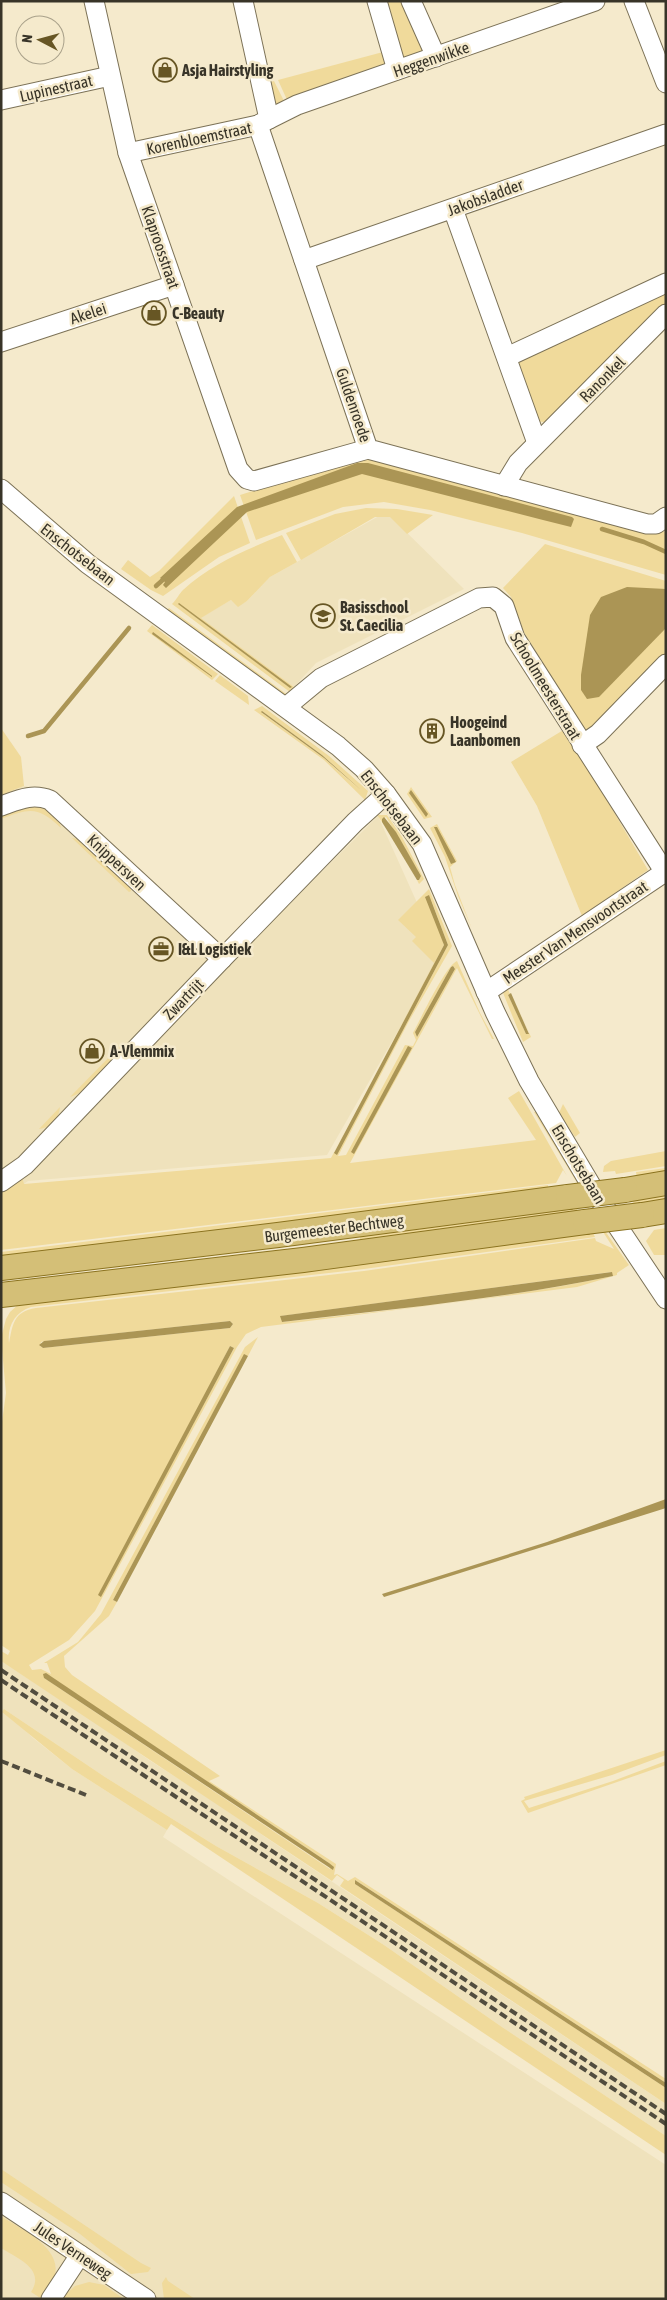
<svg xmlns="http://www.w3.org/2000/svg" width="667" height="2300" font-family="'Asap Condensed',sans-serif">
	<rect width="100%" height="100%" fill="#f5eacc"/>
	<g fill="#efe2bc">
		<path d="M379,516l12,1 73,72 -148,74 -22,24 -94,-69 31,-18 7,6 9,-5 23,-24z"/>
		<path d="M24,786l29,6 175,173 150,-149 63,140 -114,199 -299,26 -27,20v-406z"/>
		<path d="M1,1661l107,70 41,29 86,55 30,22 401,267v32l-164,-109 -118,-82 -66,-42 -102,-57 -111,-69 -101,-68 29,29 39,31 95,61 -4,7 503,328v134h-665z"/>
	</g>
	<g fill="#f0da9b" fill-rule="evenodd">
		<path d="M383,1h22l21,49 -25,9z"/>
		<path d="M383,52l4,15 -99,35 -10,-22z"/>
		<path d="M274,81l11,22 -12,5 -6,-25z"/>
		<path d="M666,290v16l-115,117 -15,-2 -19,-53 3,-8z"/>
		<path d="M363,456l292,77 11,-2v44l-144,-42 -92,-23 -46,-8 -41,5 -87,33 -16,-45z"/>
		<path d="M234,496l16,47 -31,14 -56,39 -12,-6 -30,-21 7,-9 22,17 9,-6z"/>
		<path d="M366,508l31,1 36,6 -26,19 -17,-17h-15l-74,43 -15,-27 49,-19z"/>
		<path d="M282,535l15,27 -27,15 -23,24 -9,6 -7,-7 -30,18 93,69 -4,5 -118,-88c5,-5 7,-10 11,-14 29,-27 63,-40 99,-55z"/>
		<path d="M545,544l121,37v74l-77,76h-4l-61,-99 -13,-35 -8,-9z"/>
		<path d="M169,608l120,88 -5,1 -119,-85z"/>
		<path d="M152,625l66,49 -6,6 -65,-49z"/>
		<path d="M220,675l28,21 1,9 -34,-24z"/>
		<path d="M262,706l67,50 39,35 -3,9 -41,-40 -70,-50zM262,711l60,44 38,35 -36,-32 -62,-45z"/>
		<path d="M1,728l20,29 3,29 -23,9z"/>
		<path d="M565,729l83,141 -66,46 -45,-110 -26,-44z"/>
		<path d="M411,787l21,30 -8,2 -17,-25z"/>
		<path d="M25,805c15,2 33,5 36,23 -23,-22 -31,-20 -60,-9v-5z"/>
		<path d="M377,815h10l15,22 22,42 -5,5 -2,-4h2l2,-4 -35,-59 -4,2v3z"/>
		<path d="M437,824l20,37 -7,6 5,18 17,44 -14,-33 -13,-39 -15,-29z"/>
		<path d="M72,838l6,1 52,45 1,7 -2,1z"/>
		<path d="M429,889l23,57 -43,75 -71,135 8,-1 59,-110 8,1 3,-6 -3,-7c7,-13 33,-68 44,-72l23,52 14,26h-2l-35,-71 -107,195 186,-23 -28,-42 11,-7 48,85 -4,-6 -7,13 -555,67v-59l21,-14 2,7 307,-26 103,-195 -22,-22 4,-4 -18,-17zM431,900l17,45 -111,209 -3,-2 110,-207zM453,966l2,3 -38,68 -2,-5 36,-65z"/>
		<path d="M506,985l4,9 -2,1 18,39 3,-1 -14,-32 16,36 -8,5 -22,-54z"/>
		<path d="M122,1044c-2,15 -37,50 -52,53z"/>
		<path d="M563,1104l17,29 -5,4 -16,-24z"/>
		<path d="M60,1107c-1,12 -9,21 -21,22z"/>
		<path d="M534,1112h6l76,127 -40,-58z"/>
		<path d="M666,1151v15l-50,8 -1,-3 -12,1 1,-6 7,-5z"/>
		<path d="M666,1168v6l-29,5 -1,-7z"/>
		<path d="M548,1185v7l-547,67v-7z"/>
		<path d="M576,1190l53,75 -12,8v2l-40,12 -316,40 -15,7 -9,13 -142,264 -26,29 -40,25 3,5 9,-1 10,5 -4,-11h-3l34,-21 23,-28 144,-267 13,-10 -10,19 -4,-1 -131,245 4,2 -8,14 -45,40 1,11 7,8 148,101 -11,5 127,83 -2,11 3,-1 11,7 7,-4 311,202v4l-311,-203v4l311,204v16l-326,-218 4,-6 -7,-5 -5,6 -331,-220v-10l7,4 2,-4 -9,-6v-216l5,-36 -5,-55 5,-19 4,-7 10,-9 567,-72 6,2 2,4 -231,32 -333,38c-16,5 -24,19 -22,36 4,-19 4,-31 27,-35l328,-37 231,-33 1,3 18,8zM611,1272l2,4c-109,23 -221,34 -331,46l-1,-6zM230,1321l3,3 -3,4 -187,20 -3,-2 1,-4 4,-1zM230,1346l4,2 -133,248zM46,1674l283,189 1,6 -286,-191z"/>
		<path d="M666,1191v11l-30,5 -6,-10z"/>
		<path d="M574,1205l7,10 -220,30 -2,-12z"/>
		<path d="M666,1228v27h-12l-8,-14 8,-11z"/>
		<path d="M4,1709l101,68 111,69 102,57 66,42 118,82 164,109v19l-495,-331 -4,6 -95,-61 -70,-57z"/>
		<path d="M666,1750v5l-54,20 -88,26 5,7 84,-27 53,-20v4l-138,48 -7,-12 4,-2 -1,-2z"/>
		<path d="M1,2169l140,94 10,5 -3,4 -17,2 -51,-40 -79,-52z"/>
		<path d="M1,2216c19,13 64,32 53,62 -3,7 -8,14 -12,21l-11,-7c15,-23 -14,-34 -30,-44z"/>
		<path d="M166,2277l2,4 27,18h-31l-2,-16z"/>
		<path d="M89,2282l15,3 20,14h-63l14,-13z"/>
	</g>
	<g fill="#ab9555">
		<path d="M357,463h11l204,54 2,2 -3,8 -28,-7 -181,-46 -115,38 -81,76 -3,-3 2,-3 -5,-4 77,-71z"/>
		<path d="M627,587l39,2v39l-67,69 -12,2 -6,-9v-15l9,-60 11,-18z"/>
		<path d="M179,603l113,84 -2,1 -112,-84z"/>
		<path d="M153,632l59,44v1l-60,-43z"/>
		<path d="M262,711l60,44 39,35 -37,-32 -63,-46z"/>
		<path d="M411,790l17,24 -2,3 -17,-24z"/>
		<path d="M384,817l12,15 25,44 -2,4h-2l-35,-58v-3z"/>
		<path d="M434,827h3l19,35 -5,2z"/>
		<path d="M429,895l19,50 -111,210 -3,-2 110,-208 -19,-48z"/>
		<path d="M453,966l2,3 -38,68 -2,-5 36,-65z"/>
		<path d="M511,993l18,41h-3l-18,-39z"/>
		<path d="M408,1046l4,2 -58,106 -3,-2z"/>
		<path d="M612,1272l1,4c-109,23 -221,33 -331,46l-2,-6z"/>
		<path d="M230,1321l3,3 -3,4 -187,20 -4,-3 5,-4z"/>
		<path d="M230,1346l4,2 -133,249 -3,-2z"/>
		<path d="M244,1354l4,2 -131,246 -4,-2z"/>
		<path d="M666,1499v9l-282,89 -2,-3 165,-52z"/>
		<path d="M46,1673l283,190 5,4 -1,3 -289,-192 -1,-4z"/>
		<path d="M355,1880l311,203v5l-311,-204z"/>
	</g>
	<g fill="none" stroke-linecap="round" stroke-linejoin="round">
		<g stroke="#ab9555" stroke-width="4.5">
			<path d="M602,529l42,13 22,10"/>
			<path d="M156,586l10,-9"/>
			<path d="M28,736l16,-5 85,-103"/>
		</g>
		<g stroke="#7c7257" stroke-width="21">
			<g id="minor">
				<path d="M94,1l34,152 110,316 9,10 7,2 114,-32"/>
				<path d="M377,1l20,69"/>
				<path d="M411,1l25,56"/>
				<path d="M634,1l32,82"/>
				<path d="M1,100l109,-24"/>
				<path d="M269,119l28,-14 298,-104"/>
				<path d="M258,125l110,324 279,75h9l10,-7"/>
				<path d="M128,153l130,-28 11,-6 -26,-118"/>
				<path d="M453,209l84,234"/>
				<path d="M304,260l362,-126"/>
				<path d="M1,342l173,-57"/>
				<path d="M507,357l159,-74"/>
				<path d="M504,486l14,-23 148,-149"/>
				<path d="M1,489l87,75 250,182 26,23 22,25 36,50 73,168 34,69 69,116 68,102"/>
				<path d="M286,707l35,-29 158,-80 14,-1 11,9 11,32 151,236"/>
				<path d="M582,745l16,-11 68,-70"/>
				<path d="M1,806c17,-6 31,-13 49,-6l172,159"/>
				<path d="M486,992l179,-120"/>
				<path d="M1,1182l24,-17 197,-206 133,-137 31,-28"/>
				<path d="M1,2202l145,97"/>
				<path d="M51,2299l29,-44"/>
			</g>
		</g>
		<g stroke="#8b7320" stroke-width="26">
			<g id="major">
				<path d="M625,1190l41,-7"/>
				<path d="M642,1215l24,-4"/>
				<path d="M1,1268l277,-33 290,-38"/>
				<path d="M1,1295l302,-35 282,-38"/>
			</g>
		</g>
		<use href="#minor" stroke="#fff" stroke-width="19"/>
		<use href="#major" stroke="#d4bf77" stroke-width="24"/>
		<g stroke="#524d3f" stroke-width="4" stroke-dasharray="8 4" stroke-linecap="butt">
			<path d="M1,1670l665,444"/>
			<path d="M1,1680l665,444"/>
			<path d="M1,1761l85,34"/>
		</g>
		<g stroke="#8b7320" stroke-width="26" stroke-linecap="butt">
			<g id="major-bridge">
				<path d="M568,1197l57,-7"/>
				<path d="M585,1222l57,-7"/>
			</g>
		</g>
		<use href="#major-bridge" stroke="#d4bf77" stroke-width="24"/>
	</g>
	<defs>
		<g id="shop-ring" transform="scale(1.25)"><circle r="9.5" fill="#f5eacc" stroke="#675624" stroke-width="1.5"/><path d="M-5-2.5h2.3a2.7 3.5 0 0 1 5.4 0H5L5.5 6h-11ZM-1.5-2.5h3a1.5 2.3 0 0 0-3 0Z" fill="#675624"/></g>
		<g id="school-ring" transform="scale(1.25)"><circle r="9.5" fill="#f5eacc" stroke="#675624" stroke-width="1.5"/><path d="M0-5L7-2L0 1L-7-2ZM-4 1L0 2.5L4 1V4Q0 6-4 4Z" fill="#675624"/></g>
		<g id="building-ring" transform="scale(1.25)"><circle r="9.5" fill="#f5eacc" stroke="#675624" stroke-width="1.5"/><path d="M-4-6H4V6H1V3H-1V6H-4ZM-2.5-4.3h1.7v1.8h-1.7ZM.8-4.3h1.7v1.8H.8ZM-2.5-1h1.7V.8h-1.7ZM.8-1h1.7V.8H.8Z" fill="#675624"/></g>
		<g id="office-ring" transform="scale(1.25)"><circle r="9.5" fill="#f5eacc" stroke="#675624" stroke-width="1.5"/><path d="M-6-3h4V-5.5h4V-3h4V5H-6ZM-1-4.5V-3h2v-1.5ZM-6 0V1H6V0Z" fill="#675624"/></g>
	</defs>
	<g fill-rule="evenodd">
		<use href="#shop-ring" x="165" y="70"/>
		<use href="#shop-ring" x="154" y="313"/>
		<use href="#school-ring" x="323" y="616"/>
		<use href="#building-ring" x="432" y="731"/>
		<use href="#office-ring" x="161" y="949"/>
		<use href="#shop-ring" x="92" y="1051"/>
	</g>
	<g text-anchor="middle" stroke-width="5" stroke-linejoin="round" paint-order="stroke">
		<g font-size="16" fill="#383428" stroke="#f5eacc">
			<text transform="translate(431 59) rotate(-19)" y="6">Heggenwikke</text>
			<text transform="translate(56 88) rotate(-13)" y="6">Lupinestraat</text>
			<text transform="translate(199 138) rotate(-12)" y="6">Korenbloemstraat</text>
			<text transform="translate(485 197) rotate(-20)" y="6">Jakobsladder</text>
			<text transform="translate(161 247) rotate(71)" y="6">Klaproosstraat</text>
			<text transform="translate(88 313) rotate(-18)" y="6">Akelei</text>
			<text transform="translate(602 379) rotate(-45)" y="6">Ranonkel</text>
			<text transform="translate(354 405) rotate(71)" y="6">Guldenroede</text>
			<text transform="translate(78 554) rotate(38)" y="6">Enschotsebaan</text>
			<text transform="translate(546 686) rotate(59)" y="6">Schoolmeesterstraat</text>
			<text transform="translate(392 807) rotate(52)" y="6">Enschotsebaan</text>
			<text transform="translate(117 862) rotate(43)" y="6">Knippersven</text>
			<text transform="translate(575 932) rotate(-34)" y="6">Meester Van Mensvoortstraat</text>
			<text transform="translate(183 999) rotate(-46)" y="6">Zwartrijt</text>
			<text transform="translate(579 1164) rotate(59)" y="6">Enschotsebaan</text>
			<text transform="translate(334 1228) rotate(-7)" y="6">Burgemeester Bechtweg</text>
			<text transform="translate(73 2250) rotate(34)" y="6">Jules Verneweg</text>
		</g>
		<g font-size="16" font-weight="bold" fill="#383428" stroke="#f5eacc" text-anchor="start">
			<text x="182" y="76">Asja Hairstyling</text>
			<text x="172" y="319">C-Beauty</text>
			<text x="340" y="613">Basisschool<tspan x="340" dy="18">St. Caecilia</tspan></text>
			<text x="450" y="728">Hoogeind<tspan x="450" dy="18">Laanbomen</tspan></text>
			<text x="178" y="955">I&amp;L Logistiek</text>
			<text x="110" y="1057">A-Vlemmix</text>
		</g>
	</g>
	<rect width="667" height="2300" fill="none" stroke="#383428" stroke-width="5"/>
	<g transform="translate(40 40) rotate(276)"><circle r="24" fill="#f5eacc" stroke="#a9a18a"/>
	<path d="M0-4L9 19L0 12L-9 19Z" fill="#675624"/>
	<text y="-8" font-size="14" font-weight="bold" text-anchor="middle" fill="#383428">N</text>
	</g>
</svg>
